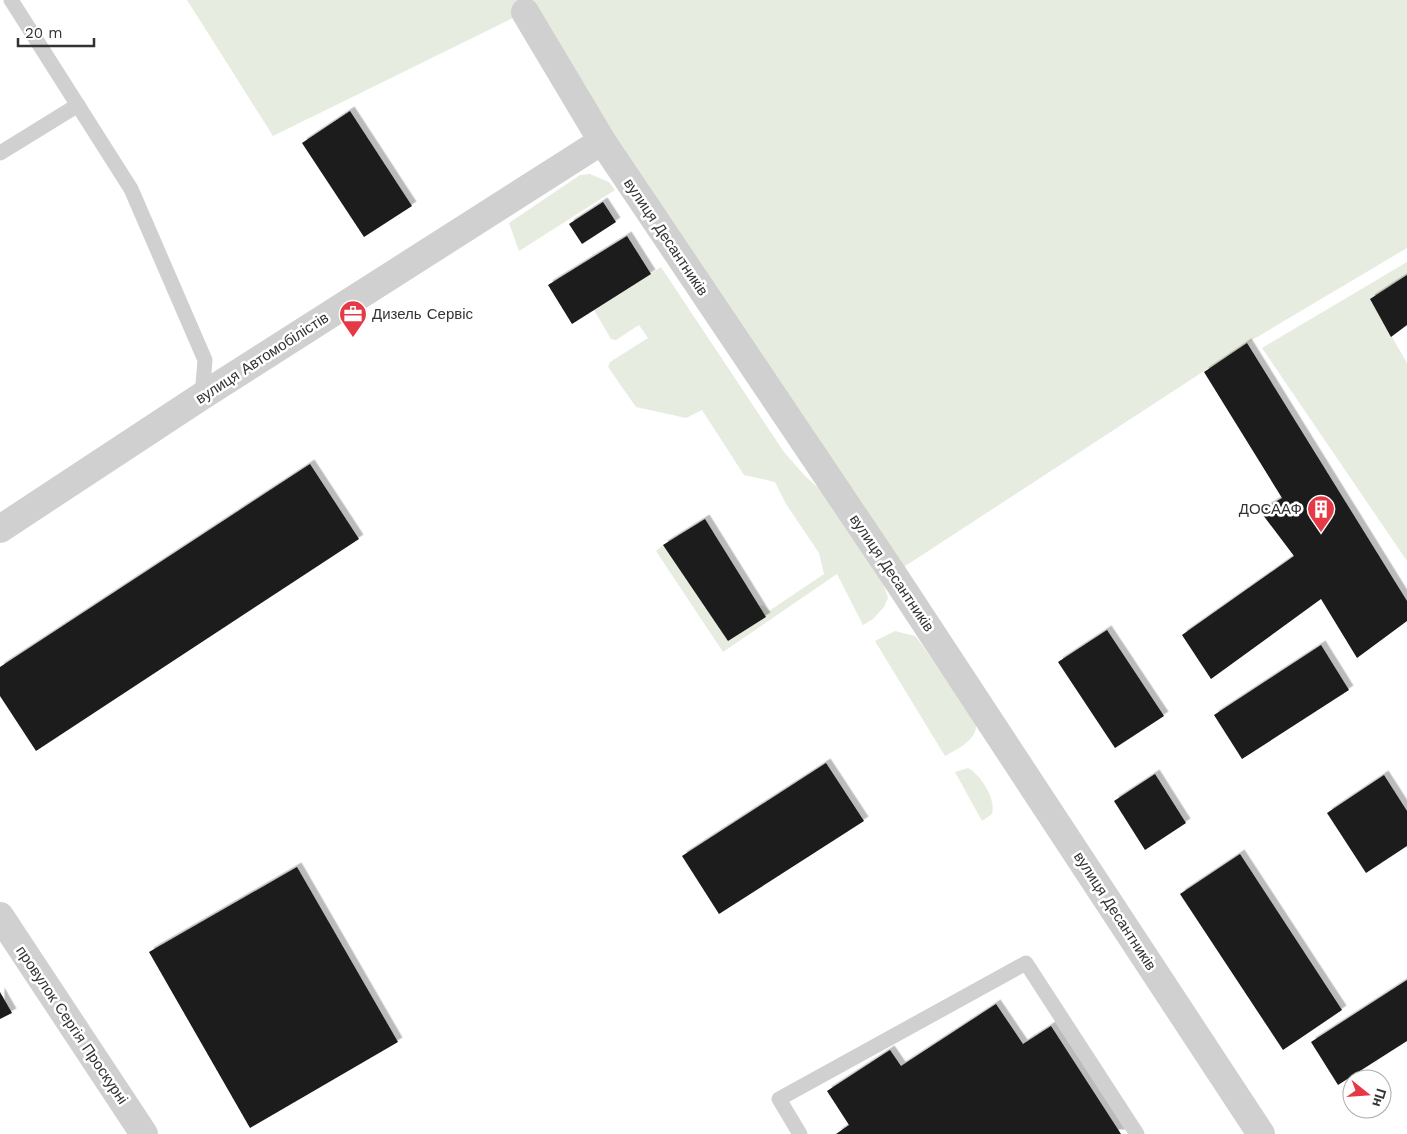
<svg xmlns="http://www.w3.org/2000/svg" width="1407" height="1134" font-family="'Work Sans',sans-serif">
	<defs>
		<filter id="shadow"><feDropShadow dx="4.5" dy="-4.5" stdDeviation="0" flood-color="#0004"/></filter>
	</defs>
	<rect width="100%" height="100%" fill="#fff"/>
	<g fill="#e6ecdf">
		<path d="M187,0h1220v248l-160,95 -354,231 -368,-562 -252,124z"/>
		<path d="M590,174l19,8 6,8 -96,61 -10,-28 71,-48z"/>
		<path d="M1407,262v13l-37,24 37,64v198l-145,-213z"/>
		<path d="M661,267l123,185 21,24 33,30 45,77 5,15 -4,9 -11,12 -10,6 -26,-51 -114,78 -67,-101 7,-6 65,96 37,-24 -5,-11 3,-1 6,6 55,-37 -5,-21 -33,-49 -11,-22 -31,-7 -42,-65 -16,8 -50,-11 -28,-40 2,-5 38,-24 -9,-13 -23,15 -5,-1 -17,-29z"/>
		<path d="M895,631l20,5 5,6 56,81c2,17 -19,26 -31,33l-70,-115z"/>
		<path d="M968,768c13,7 28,31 24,46l-10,7 -27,-49z"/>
	</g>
	<g fill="#1a1a1a" filter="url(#shadow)">
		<path d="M350,111l62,95 -48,31 -62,-94z"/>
		<path d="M603,202l13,20 -34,22 -13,-20z"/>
		<path d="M627,236l24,38 -79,50 -24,-39z"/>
		<path d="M1407,275v50l-16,12 -21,-38z"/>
		<path d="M1247,343l160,258v20l-50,37 -36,-59 -110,80 -29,-44 112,-79 -34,-45 22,-13 -78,-126z"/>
		<path d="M310,464l49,75 -323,212 -36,-55v-29z"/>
		<path d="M705,519l61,98 -38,24 -65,-96z"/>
		<path d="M1107,630l57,86 -49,32 -57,-86z"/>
		<path d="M1321,645l28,45 -107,69 -28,-44z"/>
		<path d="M826,763l38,58 -145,93 -37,-58z"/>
		<path d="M1155,774l31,49 -41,27 -31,-49z"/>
		<path d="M1384,775l23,36v35l-41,27 -39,-60z"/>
		<path d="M1240,854l102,156 -59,40 -103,-156z"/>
		<path d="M297,867l101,175 -148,86 -101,-176z"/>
		<path d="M1407,980v61l-69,44 -27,-43z"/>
		<path d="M0,992l12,21 -12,6z"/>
		<path d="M996,1004l27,40 28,-18 70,108h-285l13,-9 -22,-34 63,-41 11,16z"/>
	</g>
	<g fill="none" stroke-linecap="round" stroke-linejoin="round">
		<g stroke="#d0d0d0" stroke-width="15">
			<path d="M11,0l120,189 74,171 -3,36"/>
			<path d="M0,153l78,-48"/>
			<path d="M800,1134l-21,-35 247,-136 111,171"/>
		</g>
		<g stroke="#d0d0d0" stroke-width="28">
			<path d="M525,12l77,129 291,433 368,560"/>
			<path d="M0,529l202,-133 400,-255"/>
			<path d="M0,916l144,218"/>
		</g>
	</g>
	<defs>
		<g id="office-pin" transform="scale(1.4375)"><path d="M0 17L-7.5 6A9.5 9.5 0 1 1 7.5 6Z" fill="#e63946" stroke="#fff"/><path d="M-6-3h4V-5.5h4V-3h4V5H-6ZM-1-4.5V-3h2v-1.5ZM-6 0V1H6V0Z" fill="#fff"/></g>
		<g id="building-pin" transform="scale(1.4375)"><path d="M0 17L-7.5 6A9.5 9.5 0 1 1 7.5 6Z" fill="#e63946" stroke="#fff"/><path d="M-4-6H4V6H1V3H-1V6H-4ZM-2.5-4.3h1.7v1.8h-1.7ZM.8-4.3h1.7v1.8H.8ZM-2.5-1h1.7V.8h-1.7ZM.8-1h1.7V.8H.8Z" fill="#fff"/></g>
	</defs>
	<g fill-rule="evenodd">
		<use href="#office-pin" x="353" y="314"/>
		<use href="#building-pin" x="1321" y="509"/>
	</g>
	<g text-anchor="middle" stroke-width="5" stroke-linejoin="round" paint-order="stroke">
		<g font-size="15" fill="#333" stroke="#fff">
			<text transform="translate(666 237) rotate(56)" y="5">вулиця Десантників</text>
			<text transform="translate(262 358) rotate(-33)" y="5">вулиця Автомобілістів</text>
			<text transform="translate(892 573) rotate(56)" y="5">вулиця Десантників</text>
			<text transform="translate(1115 911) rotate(57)" y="5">вулиця Десантників</text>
			<text transform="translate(72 1025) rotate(56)" y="5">провулок Сергія Проскурні</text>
		</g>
		<g font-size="15" fill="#333" stroke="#fff" text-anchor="start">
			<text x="372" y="319">Дизель Сервіс</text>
			<text x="1302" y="514" text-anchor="end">ДОСААФ</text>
		</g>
	</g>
	<g transform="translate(1367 1094) rotate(107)"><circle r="24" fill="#ffffff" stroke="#adadad"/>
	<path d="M0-4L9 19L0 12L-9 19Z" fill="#e63946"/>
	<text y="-8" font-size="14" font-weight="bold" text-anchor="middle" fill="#333333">Пн</text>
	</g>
	<path d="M18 38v8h76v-8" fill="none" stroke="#333333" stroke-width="2.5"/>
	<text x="25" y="38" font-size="15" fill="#333333" stroke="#ffffff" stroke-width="4" paint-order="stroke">20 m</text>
</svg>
